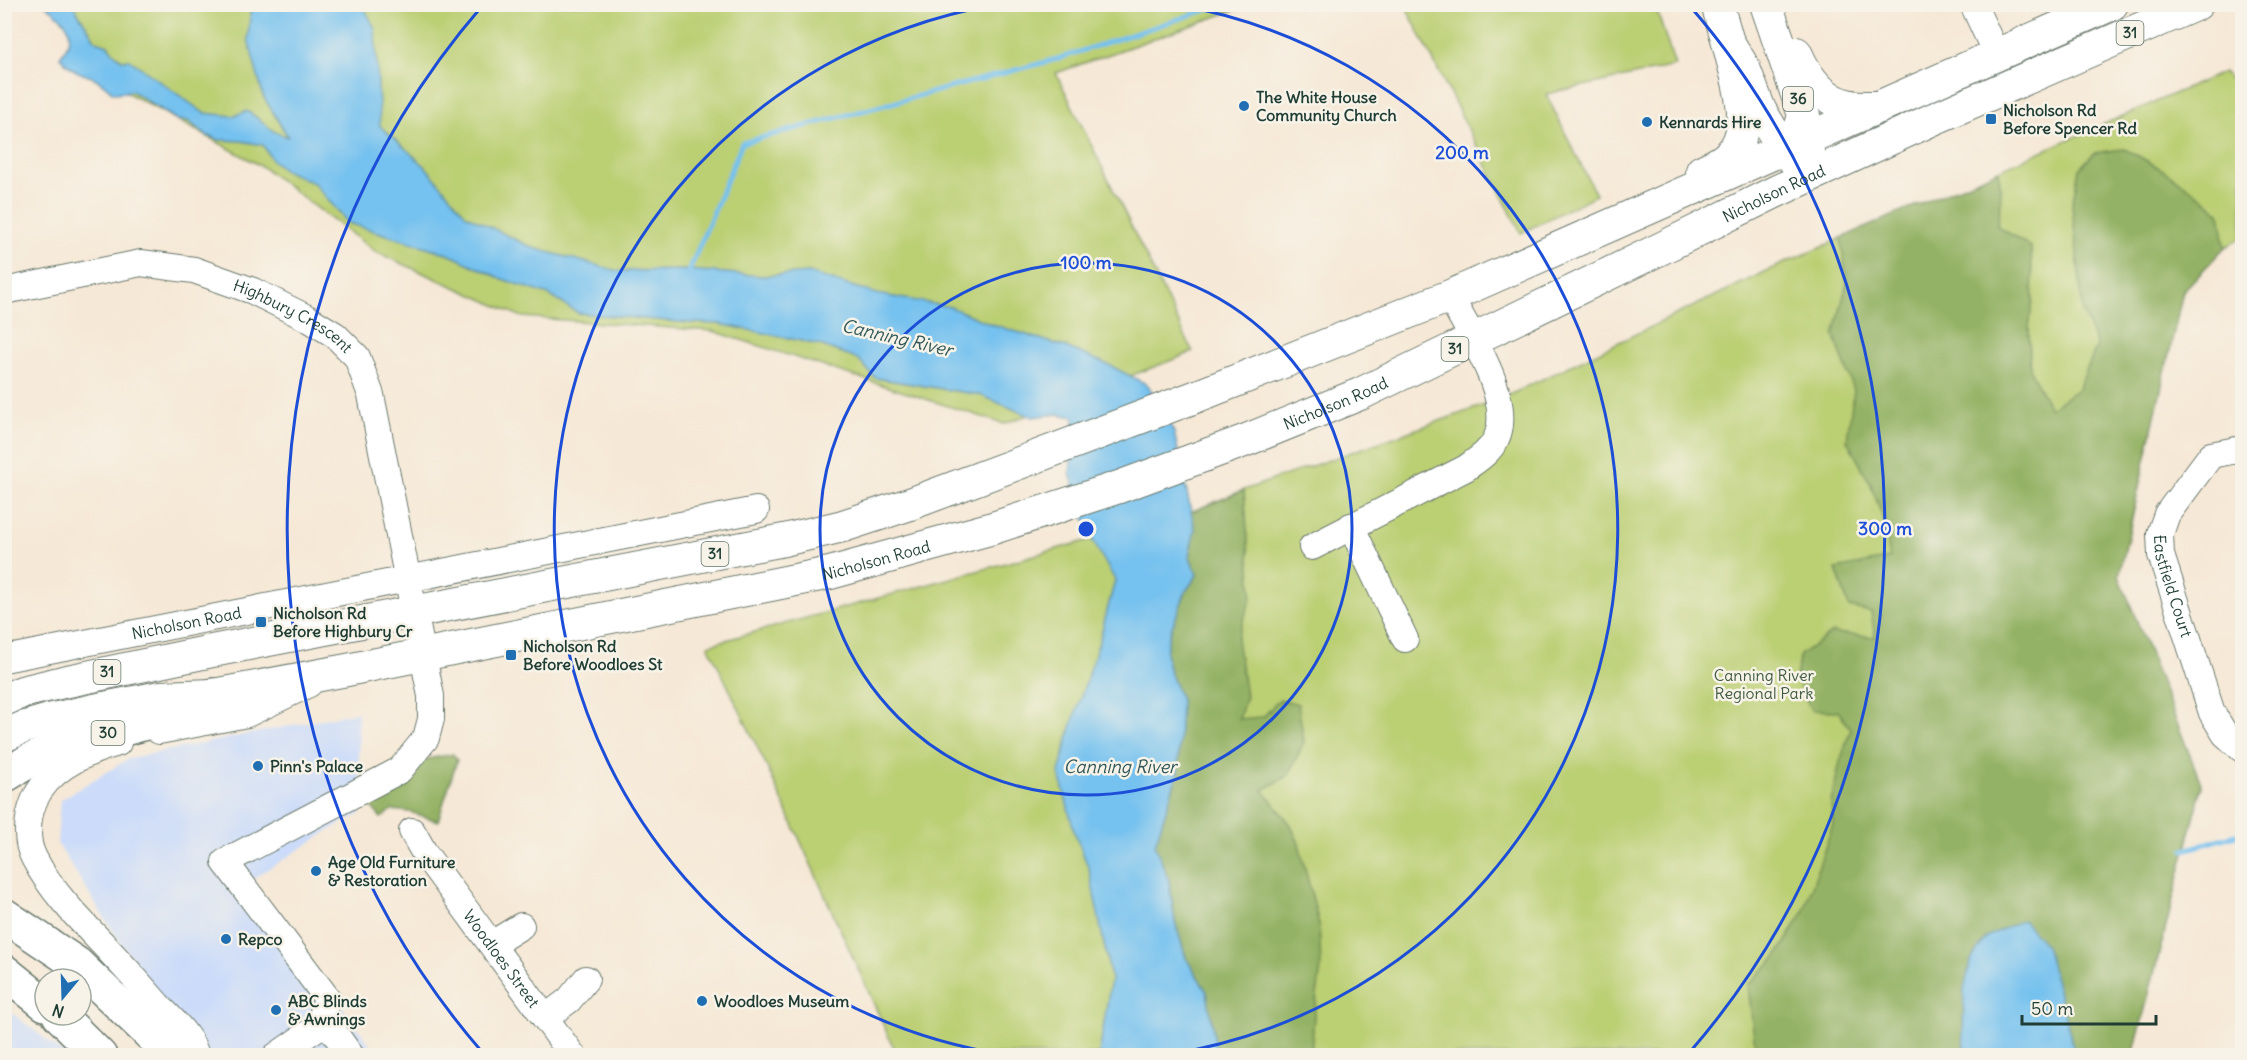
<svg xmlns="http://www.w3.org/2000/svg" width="2247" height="1060" font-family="Delius,sans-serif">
	<rect width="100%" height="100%" fill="#f7f3e8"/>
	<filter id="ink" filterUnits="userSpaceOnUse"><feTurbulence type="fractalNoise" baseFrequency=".0167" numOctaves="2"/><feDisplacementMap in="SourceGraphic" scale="12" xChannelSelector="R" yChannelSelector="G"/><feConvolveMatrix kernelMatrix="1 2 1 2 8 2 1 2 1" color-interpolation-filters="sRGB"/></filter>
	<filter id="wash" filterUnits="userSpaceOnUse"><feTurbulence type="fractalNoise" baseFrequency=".008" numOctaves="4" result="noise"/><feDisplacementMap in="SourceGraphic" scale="24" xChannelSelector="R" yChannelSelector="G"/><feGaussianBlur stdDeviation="1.35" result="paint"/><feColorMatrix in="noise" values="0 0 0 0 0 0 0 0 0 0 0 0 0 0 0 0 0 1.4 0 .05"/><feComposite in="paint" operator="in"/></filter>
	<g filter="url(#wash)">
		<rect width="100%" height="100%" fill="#f6e8d6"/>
		<g fill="#cbdbf9">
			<path d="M358,712l2,102 -22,11 -90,57 130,173h-175l-86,-117 -60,-95 3,-43 70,-42z"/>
			<path d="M5,1008l8,6 53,41h-61z"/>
		</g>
		<g fill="#bbcf73" stroke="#6d8654" stroke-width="1.5">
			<path d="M60,5h1189l-193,68 137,279 -189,72 -291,-93 -191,-14 -146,-65 -115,-86 -137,-75z"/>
			<path d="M1405,5h250l20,61 -129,28 50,101 -75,38z"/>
			<path d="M2224,72l18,19v147l-17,9 -42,44 -64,285 83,210 -69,269h-1236l-131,-290 -58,-120 483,-133 53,-22 255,-90 272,-131z"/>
		</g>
		<g fill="#94b265" stroke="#5a784c" stroke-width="1.5">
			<path d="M2124,149c38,18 64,37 96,63l5,35 -42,44 -64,285 83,210 -69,269h-377l-8,-70 30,-30 26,-44 29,-87 -2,-22 9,-40 11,-33 -13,-18 -27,-1 -15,-32 4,-23 32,-22 43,4 -4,-25 -22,-5 -13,-38 54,-11 -5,-34 -14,-39 -24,-45 7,-50 -20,-55 13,-52 -6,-45 158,-68 2,33 -4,23 34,21 2,54 -4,26 1,43 20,38 28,-19 19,-43 -14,-34 -11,-107 7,-36 15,-16z"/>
			<path d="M1244,490l8,105 -15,44 9,57 -7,23 24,-2 17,-18 18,5 6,38 -16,34 -25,14 28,35 8,19 20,80 2,43 -7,49 -3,39h-94l-10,-63 -21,-34 -11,-36 -6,-41 -14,-36 23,-73 3,-72 -12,-31 -3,-17 3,-17 17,-44 11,-16 -8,-20 6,-25 -4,-18z"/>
			<path d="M453,754l4,6 -19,61 -28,-9 -18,-2 -11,8 -18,-21 36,-17 28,-21z"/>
		</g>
		<g fill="#75c1ef" stroke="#4a7f92" stroke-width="1.5">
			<path d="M45,5h28l23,36 12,4 5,7 9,8h8l74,53 29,3 14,-5c17,10 23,22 41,26l-25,-41 -15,-57 3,-34h112l12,24 5,97 45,40 41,49 67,33 85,23 71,-1 73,6 47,-3 68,21 74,13 37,16 78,24 43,18 39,20 26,47 21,98 -6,25 8,20 -11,16 -17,44 -3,17 3,17 12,31 -3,72 -23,73 14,36 6,41 11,36 21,34 10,63h-118l12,-76 -22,-110 -15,-38 -15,-58 12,-46 28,-85 16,-62 -22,-39 -23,-67 4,-57 -16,-3 -26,3 -52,-22 -105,-17 -16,-18 -36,-14 -44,-10 -60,-12 -30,-1 -111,-10 -29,-18 -47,-16 -56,-26 -98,-30 -34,-40 -30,-13 -12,-10 -9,-15 -22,-4 -22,-1 -13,-5 -18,-14 -11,-1 -45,-29 -18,2c-6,-4 -13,-12 -20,-15 -16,-6 -22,-7 -34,-21 20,-25 6,-37 -15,-52z"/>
			<path d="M2023,920l23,26 27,99 1,10h-107l-4,-19 1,-47 6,-27 16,-25z"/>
		</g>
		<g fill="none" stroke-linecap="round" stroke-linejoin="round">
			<g stroke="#75c1ef" stroke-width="5">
				<path d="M687,276l55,-133 315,-84 167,-55"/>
				<path d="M2184,850l58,-17"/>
			</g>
		</g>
	</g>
	<g filter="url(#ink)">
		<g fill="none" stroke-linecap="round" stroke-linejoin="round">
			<g stroke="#6a796d" stroke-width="28">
				<g id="minor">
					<path d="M1973,4l24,52"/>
					<path id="s1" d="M4,291l137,-28 53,7 59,21 56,28 26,16 22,22 14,38 60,301v23l-5,19 -26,32 -172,90"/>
					<path id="s2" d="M2242,449l-31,6 -44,59 -7,20 1,21 51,158 13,21 17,15"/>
					<path d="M1351,526l54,113"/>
					<path d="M1312,547l154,-79c11,-8 24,-16 30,-29 19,-40 -28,-107 -46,-143"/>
					<path id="s3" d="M4,659l752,-149"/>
					<path d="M159,731l88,-17 62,-30"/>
					<path d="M118,743c-32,9 -70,26 -84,58 -7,17 -9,40 0,57 17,33 44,60 69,86 19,20 37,40 55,61 13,14 34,32 38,51"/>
					<path id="s4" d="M412,831l13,23 148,202"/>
					<path d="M225,862l102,136 -8,28 -43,30"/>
					<path d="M492,944l29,-18"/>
					<path d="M545,1018l24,-18 17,-21"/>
					<path d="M319,1026l12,2 20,28"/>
				</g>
			</g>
			<g stroke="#6a796d" stroke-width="34">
				<g id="major">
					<path d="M1717,4l11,38 16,26 16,42 15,25 33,15"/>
					<path d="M1766,4l38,111 -12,43"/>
					<path d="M1796,53c10,23 25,46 51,52 10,3 23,2 33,2"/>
					<path d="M1702,171c9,-4 21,-9 28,-17 27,-27 5,-79 -2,-112"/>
					<path d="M4,700l18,-8 41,-10 149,-31 572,-111 59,-14 67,-22 285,-107 255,-101 662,-292"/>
					<path id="s5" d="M4,736l18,-8 27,-8 55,-12 57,-11 52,-2 134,-25 483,-97 163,-45 126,-41 125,-46 116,-47 302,-146 113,-56 156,-72 266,-116"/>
				</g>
			</g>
			<g stroke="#6a796d" stroke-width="36">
				<g id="highway">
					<path d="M4,776l25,-15 42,-18 94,-25 48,-23"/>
					<path d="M4,915l73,49 96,92"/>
					<path d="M4,971l41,33"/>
					<path d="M59,1015l41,41"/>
				</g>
			</g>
			<use href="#minor" stroke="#fff" stroke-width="26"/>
			<use href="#major" stroke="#fff" stroke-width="32"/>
			<use href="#highway" stroke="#fff" stroke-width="33"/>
		</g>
	</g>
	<g fill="none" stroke="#1d4ed8" stroke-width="3">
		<circle cx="1086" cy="529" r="266"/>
		<path d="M1007 1055A532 532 0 0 1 994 5M1178 5A532 532 0 0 1 1165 1055"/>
		<path d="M483 1053A799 799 0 0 1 483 5M1689 5A799 799 0 0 1 1689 1053"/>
	</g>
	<g fill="#1f6fb2" stroke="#f7f3e8" stroke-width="2">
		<circle cx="1244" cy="106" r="6"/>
		<rect x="1985" y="113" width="12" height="12" rx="3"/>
		<circle cx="1647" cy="122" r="6"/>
		<rect x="255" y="616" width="12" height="12" rx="3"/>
		<rect x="505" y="649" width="12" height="12" rx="3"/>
		<circle cx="258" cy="766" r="6"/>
		<circle cx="316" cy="871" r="6"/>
		<circle cx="226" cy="939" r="6"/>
		<circle cx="702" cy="1001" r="6"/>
		<circle cx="276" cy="1010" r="6"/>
	</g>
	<g text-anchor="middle" stroke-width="5" stroke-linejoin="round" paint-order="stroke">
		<g fill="#f7f3e8" stroke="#60746a" stroke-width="1.5">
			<rect x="2116.5" y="21" width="27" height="24" rx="4.5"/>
			<rect x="1783" y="87" width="30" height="24" rx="4.5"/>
			<rect x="1441.5" y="337" width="27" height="24" rx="4.5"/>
			<rect x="701.5" y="542" width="27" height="24" rx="4.5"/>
			<rect x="93.5" y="660" width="27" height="24" rx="4.5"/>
			<rect x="91.5" y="721" width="33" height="24" rx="4.5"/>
		</g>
		<g font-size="15" font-weight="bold" fill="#1f3d34">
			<text x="2130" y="38">31</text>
			<text x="1798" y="104">36</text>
			<text x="1455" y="354">31</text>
			<text x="715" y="559">31</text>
			<text x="107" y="677">31</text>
			<text x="108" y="738">30</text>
		</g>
		<g font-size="16" font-weight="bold" fill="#1f3d34" stroke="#f7f3e8" text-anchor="start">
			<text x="1256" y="103">The White House<tspan x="1256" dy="18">Community Church</tspan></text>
			<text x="2003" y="116">Nicholson Rd<tspan x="2003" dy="18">Before Spencer Rd</tspan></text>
			<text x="1659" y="128">Kennards Hire</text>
			<text x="273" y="619">Nicholson Rd<tspan x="273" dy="18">Before Highbury Cr</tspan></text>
			<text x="523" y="652">Nicholson Rd<tspan x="523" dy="18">Before Woodloes St</tspan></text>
			<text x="270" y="772">Pinn's Palace</text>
			<text x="328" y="868">Age Old Furniture<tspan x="328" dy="18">&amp; Restoration</tspan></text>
			<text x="238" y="945">Repco</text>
			<text x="288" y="1007">ABC Blinds<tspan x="288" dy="18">&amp; Awnings</tspan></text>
			<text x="714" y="1007">Woodloes Museum</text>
		</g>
		<g font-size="16" fill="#1f3d34" stroke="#f7f3e8">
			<text dy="6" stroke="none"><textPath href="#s5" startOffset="1863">Nicholson Road</textPath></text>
			<text dy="6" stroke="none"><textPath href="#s1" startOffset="303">Highbury Crescent</textPath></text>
			<text dy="6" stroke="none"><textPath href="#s5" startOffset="1377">Nicholson Road</textPath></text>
			<text dy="6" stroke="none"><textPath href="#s5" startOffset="891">Nicholson Road</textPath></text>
			<text dy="6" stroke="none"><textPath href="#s2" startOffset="180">Eastfield Court</textPath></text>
			<text dy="6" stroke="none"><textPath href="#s3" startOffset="186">Nicholson Road</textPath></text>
			<text dy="6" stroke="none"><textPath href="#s4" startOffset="156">Woodloes Street</textPath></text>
		</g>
		<g font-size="16" fill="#3e5a41" stroke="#f7f3e8">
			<text x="1764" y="681">Canning River<tspan x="1764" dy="18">Regional Park</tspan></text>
		</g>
		<g font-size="18" font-style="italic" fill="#305759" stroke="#f7f3e8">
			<text transform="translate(897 338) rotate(13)" y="6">Canning River</text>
			<text x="1120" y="773">Canning River</text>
		</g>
	</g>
	<circle cx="1086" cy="529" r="9" fill="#1d4ed8" stroke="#f7f3e8" stroke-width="3"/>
	<g font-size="18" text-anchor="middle" font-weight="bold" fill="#1d4ed8" stroke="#f7f3e8" stroke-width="5" stroke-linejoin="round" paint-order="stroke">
		<text x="1462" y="159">200 m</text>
		<text x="1086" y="269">100 m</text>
		<text x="1885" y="535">300 m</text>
	</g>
	<rect width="2247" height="1060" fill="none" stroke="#f7f3e8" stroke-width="24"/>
	<g transform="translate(63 997) rotate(199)"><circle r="28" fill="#f7f3e8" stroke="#a1aaa0" stroke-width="1.5"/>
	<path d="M0-4.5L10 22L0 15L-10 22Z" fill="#1f6fb2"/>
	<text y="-9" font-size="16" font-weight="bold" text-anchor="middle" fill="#1f3d34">N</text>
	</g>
	<path d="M2022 1015v9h134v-9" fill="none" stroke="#1f3d34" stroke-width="3"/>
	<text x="2031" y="1015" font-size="18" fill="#1f3d34" stroke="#f7f3e8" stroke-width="4.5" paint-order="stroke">50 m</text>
</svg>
